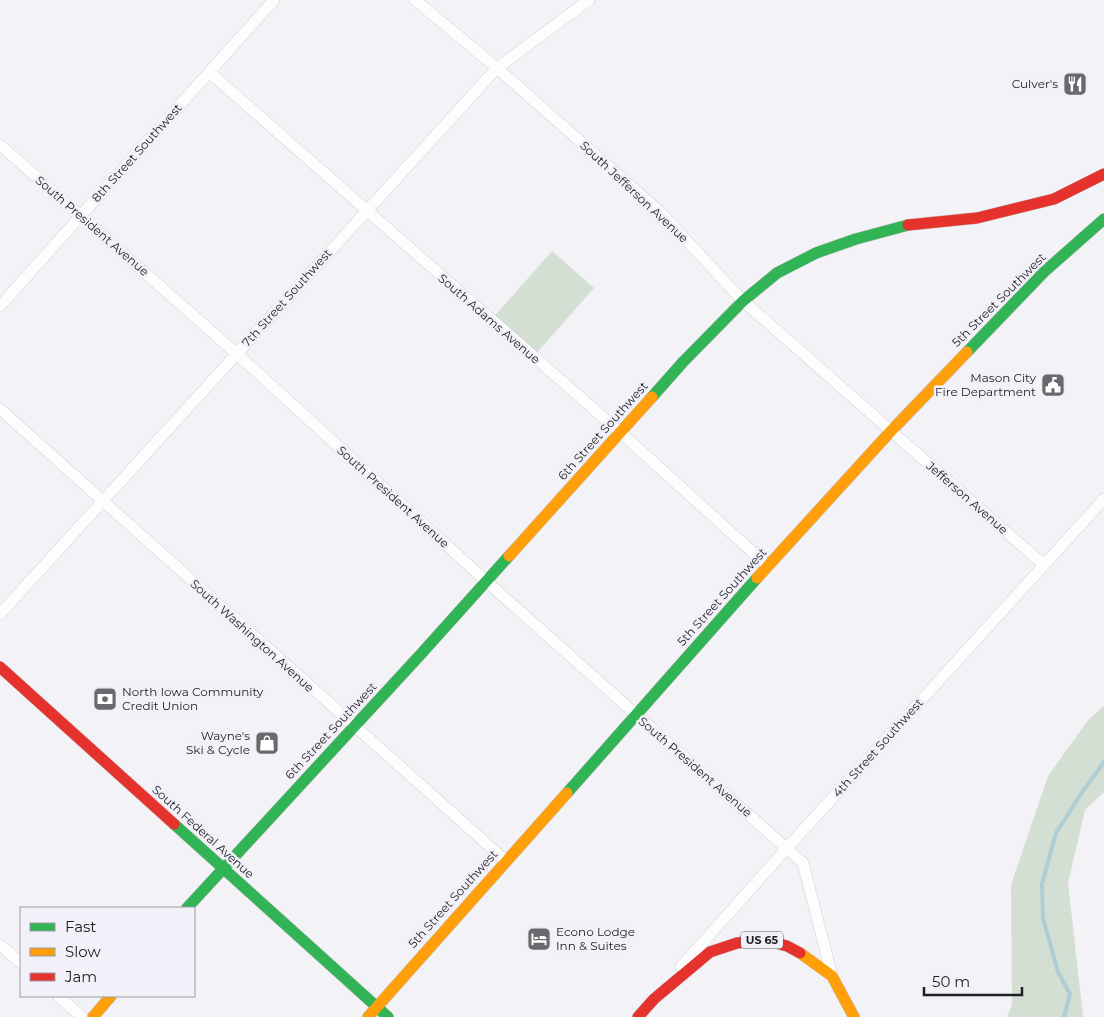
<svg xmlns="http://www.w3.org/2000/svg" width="1104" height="1017" font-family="Montserrat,sans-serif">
	<rect width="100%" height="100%" fill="#f3f2f6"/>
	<g fill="#d4dfd4">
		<path d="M552,251l42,37 -61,69 -42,-37z"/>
		<path d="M1104,706v86l-19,18 -17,73 15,134h-76l5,-12 -1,-120 37,-109 41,-57z"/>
	</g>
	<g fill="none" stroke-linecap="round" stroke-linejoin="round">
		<path stroke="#acced4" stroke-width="4" d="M1064,1017l6,-23 -12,-22 -15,-54 -1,-34 14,-51 27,-42 21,-29"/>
		<g stroke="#d1d0d3" stroke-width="12">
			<g id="street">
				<path d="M415,0l82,68 162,143 84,90 301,264"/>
				<path d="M209,72l412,361 147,133"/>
				<path d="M0,145l237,209 249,227 317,282 29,113"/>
				<path d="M0,306l274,-306"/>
				<path d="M0,409l506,452"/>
				<path d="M0,614l497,-546 92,-68"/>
				<path d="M0,945l21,18"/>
				<path d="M681,967l106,-119 317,-349"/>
				<path d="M58,996l24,21"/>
			</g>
		</g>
		<g stroke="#c5bdbe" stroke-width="12">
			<g id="fast">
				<path d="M967,352l77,-80 60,-53"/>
				<path d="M652,397l31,-35 60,-61 34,-28 39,-20 40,-14 52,-14"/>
				<path d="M567,793l190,-215"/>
				<path d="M174,824l214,193"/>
				<path d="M187,908l234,-254 88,-98"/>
			</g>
		</g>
		<g stroke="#c5bdbe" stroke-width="12">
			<g id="slow">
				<path d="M509,556l143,-159"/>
				<path d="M757,578l134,-147 76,-79"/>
				<path d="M800,953l32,23 22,41"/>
				<path d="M93,1017l18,-21"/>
				<path d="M368,1017l199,-224"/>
			</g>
		</g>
		<g stroke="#c5bdbe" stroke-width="12">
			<g id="jam">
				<path d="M908,225l69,-7 77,-19 50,-25"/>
				<path d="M0,667l174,157"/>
				<path d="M638,1017l16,-18 56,-47 27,-9 28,-3 22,6 13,7"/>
			</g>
		</g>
		<use href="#street" stroke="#fdfdfe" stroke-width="11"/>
		<use href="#fast" stroke="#30b455" stroke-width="11"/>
		<use href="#slow" stroke="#ff9f0a" stroke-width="11"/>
		<use href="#jam" stroke="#e5322d" stroke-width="11"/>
	</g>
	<defs>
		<g id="restaurant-square" transform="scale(1.25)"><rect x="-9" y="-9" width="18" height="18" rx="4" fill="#69686c" stroke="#f2f0f8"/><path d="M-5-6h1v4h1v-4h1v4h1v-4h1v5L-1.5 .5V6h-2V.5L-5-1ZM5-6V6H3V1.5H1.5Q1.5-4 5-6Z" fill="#fff"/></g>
		<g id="civic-square" transform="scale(1.25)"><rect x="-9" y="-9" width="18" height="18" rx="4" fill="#69686c" stroke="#f2f0f8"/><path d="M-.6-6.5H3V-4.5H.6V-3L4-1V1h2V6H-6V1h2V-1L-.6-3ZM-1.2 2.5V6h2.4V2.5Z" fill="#fff"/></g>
		<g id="bank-square" transform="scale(1.25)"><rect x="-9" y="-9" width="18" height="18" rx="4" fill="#69686c" stroke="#f2f0f8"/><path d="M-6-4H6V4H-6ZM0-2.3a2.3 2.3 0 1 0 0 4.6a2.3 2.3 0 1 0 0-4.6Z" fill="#fff"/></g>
		<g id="shop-square" transform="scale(1.25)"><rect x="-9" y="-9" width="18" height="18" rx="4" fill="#69686c" stroke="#f2f0f8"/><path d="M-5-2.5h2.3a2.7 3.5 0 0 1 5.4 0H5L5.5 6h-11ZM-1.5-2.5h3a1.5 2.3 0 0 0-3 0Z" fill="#fff"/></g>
		<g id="hotel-square" transform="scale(1.25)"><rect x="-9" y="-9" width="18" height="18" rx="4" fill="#69686c" stroke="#f2f0f8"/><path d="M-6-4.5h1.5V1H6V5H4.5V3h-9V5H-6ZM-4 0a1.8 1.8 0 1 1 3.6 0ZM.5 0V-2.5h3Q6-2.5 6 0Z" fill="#fff"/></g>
	</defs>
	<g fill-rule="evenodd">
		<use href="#restaurant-square" x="1075" y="84"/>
		<use href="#civic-square" x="1053" y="385"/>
		<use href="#bank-square" x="105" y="699"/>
		<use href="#shop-square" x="267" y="743"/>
		<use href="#hotel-square" x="539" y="939"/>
	</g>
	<g text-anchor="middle" stroke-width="5" stroke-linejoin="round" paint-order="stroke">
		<rect fill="#f2f0f8" stroke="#5e5d62" stroke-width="1" x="741" y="931.5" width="42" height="17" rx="4"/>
		<g font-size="11" font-weight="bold" fill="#1f1e21">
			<text x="762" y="944">US 65</text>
		</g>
		<g font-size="12" fill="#1f1e21" stroke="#f2f0f8" text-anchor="end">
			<text x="1058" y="88">Culver's</text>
			<text x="1036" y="382">Mason City<tspan x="1036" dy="14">Fire Department</tspan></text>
			<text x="122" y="696" text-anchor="start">North Iowa Community<tspan x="122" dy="14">Credit Union</tspan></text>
			<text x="250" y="740">Wayne's<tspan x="250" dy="14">Ski &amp; Cycle</tspan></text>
			<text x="556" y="936" text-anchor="start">Econo Lodge<tspan x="556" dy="14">Inn &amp; Suites</tspan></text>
		</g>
		<g font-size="12" fill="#1f1e21" stroke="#f2f0f8">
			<text transform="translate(137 153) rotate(-48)" y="4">8th Street Southwest</text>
			<text transform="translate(634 192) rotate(43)" y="4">South Jefferson Avenue</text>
			<text transform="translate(92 226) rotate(41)" y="4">South President Avenue</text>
			<text transform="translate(287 298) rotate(-48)" y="4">7th Street Southwest</text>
			<text transform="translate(999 300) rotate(-45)" y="4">5th Street Southwest</text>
			<text transform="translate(489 319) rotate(41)" y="4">South Adams Avenue</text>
			<text transform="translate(603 431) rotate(-48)" y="4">6th Street Southwest</text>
			<text transform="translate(393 497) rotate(42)" y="4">South President Avenue</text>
			<text transform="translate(967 498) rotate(41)" y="4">Jefferson Avenue</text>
			<text transform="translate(722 597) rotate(-48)" y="4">5th Street Southwest</text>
			<text transform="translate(252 636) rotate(42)" y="4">South Washington Avenue</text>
			<text transform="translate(331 731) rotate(-47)" y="4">6th Street Southwest</text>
			<text transform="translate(878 748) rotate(-48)" y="4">4th Street Southwest</text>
			<text transform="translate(695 767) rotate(41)" y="4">South President Avenue</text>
			<text transform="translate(203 832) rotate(42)" y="4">South Federal Avenue</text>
			<text transform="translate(453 899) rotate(-48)" y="4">5th Street Southwest</text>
		</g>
	</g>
	<rect x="20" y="907" width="175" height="90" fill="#f2f0f8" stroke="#9e9ca2"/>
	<rect x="30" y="923" width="25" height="8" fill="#30b455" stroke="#9e9ca2"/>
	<text x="65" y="932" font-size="15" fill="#1f1e21">Fast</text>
	<rect x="30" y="948" width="25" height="8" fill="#ff9f0a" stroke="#9e9ca2"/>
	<text x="65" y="957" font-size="15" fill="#1f1e21">Slow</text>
	<rect x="30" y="973" width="25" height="8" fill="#e5322d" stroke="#9e9ca2"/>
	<text x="65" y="982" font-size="15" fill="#1f1e21">Jam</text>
	<path d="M924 987v8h98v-8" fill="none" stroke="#1f1e21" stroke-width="2.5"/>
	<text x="932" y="987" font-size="15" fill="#1f1e21" stroke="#f2f0f8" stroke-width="4" paint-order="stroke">50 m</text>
</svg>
